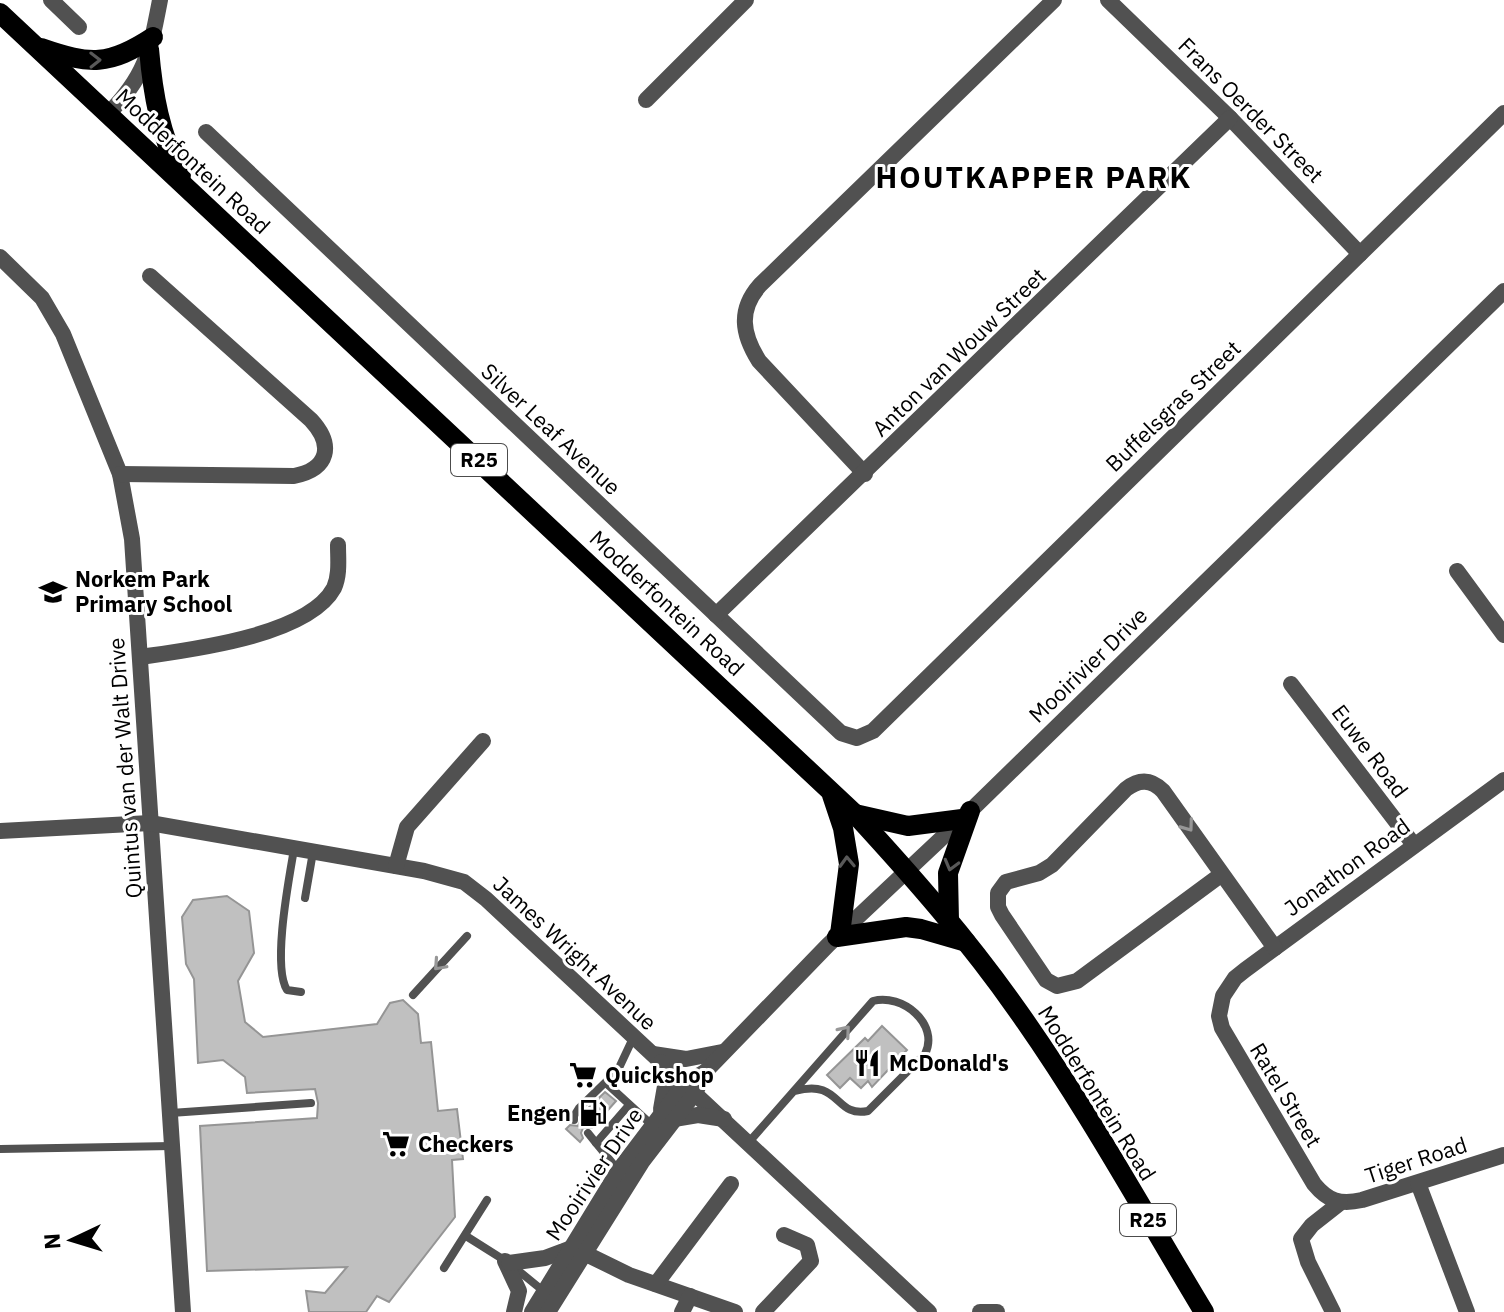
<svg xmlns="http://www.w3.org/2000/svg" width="1504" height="1312" font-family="'IBM Plex Sans',sans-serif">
	<rect width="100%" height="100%" fill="#fff"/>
	<g fill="#c0c0c0" stroke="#959595" stroke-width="2">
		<path d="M227,896l22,15 5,42 -16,28 7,41 18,15 114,-13 13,-21 13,-3 15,14 3,29 10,-1 7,69 19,-2 6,50 -11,1 3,57 -66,85 -12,-6 -11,16h-57l-3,-21 19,2 22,-26 -140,4 -7,-145 117,-8 1,-15 -3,-14 -68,4 -2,-16 -22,-17 -25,3 -4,-84 -8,-15 -4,-47 11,-17z"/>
		<path d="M882,1026l25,24 -35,37 -4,-6 -7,7 -11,-10 -10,10 -13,-13 38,-37 3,3z"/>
		<path d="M605,1092l11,9 -24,27h-9l-2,5 2,5 -3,4 -14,-13 4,-4 8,1 6,-14z"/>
	</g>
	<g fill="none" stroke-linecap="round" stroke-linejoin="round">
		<g stroke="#515151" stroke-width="8">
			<path d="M294,849c-5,30 -22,117 -7,141l14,2"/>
			<path d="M305,898l8,-46"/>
			<path d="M413,995l54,-59"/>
			<path d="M606,1083l47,43"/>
			<path d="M171,1113l140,-10"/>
			<path d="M574,1120v-4l5,-8 39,-38 16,-34"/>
			<path d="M588,1133l8,10"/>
			<path d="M749,1142l124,-141c29,-8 67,23 52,53l-57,57c-34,7 -27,-33 -73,-20"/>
			<path d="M0,1149l172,-3"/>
			<path d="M619,1171l-23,-28 33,-38"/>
			<path d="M466,1236l43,27 38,31"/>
			<path d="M444,1268l43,-68"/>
		</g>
		<g stroke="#515151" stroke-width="16">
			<path d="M51,0l28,27"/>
			<path d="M1108,0l122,118 130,136"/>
			<path d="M646,100l100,-100"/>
			<path d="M107,115c39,-39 43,-63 53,-115"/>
			<path d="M206,132l635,601 16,5 16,-7 631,-618"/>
			<path d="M0,257l42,41 21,36 57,140 12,65 51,773"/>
			<path d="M120,474l174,2c35,-7 40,-31 17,-56l-161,-144"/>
			<path d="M865,474l-106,-113c-17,-27 -21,-51 1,-76l294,-285"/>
			<path d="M1457,571l47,64"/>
			<path d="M716,615l514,-497"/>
			<path d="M140,657c49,-7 168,-21 194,-69 6,-13 4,-29 4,-43"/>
			<path d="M1291,684l123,161"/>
			<path d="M1504,780l-259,190 -10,8 -12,18 -4,20 3,12 92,156c14,17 26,21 48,16l142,-45"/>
			<path d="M0,831l150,-8 274,48 40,11 22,17 443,413"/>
			<path d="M396,866l11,-39 76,-86"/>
			<path d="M1222,874l-145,107 -20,5 -11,-6 -44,-65 -4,-8v-14l8,-11 33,-9 13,-8 74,-76c13,-10 25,-10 37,2l112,157"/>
			<path d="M1418,1183l49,129"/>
			<path d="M584,1253l45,22 106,37"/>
			<path d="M656,1284l75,-100"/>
			<path d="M682,1312l8,-16"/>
			<path d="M763,1312l48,-51 -4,-16 -23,-10"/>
			<path d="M980,1312h17"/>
			<path d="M1333,1312l-25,-50 -7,-23 11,-14 28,-22"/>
		</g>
		<g stroke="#515151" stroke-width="16">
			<path d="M653,1054l33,5 36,-7"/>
			<path d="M661,1062l4,24 -4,23"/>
			<path d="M674,1119l24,-4 26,4"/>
			<path d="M505,1261l14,30 -5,21"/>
			<path d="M509,1263l36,-5 24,-9"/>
			<path d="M532,1312l87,-142 65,-86 21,-12 123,-127 134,-126 542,-528"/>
			<path d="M548,1312l94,-150 53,-69 10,-21"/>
		</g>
		<g stroke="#000" stroke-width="20">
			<path d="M0,13l855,801c58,63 114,127 163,197 68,96 125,200 186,301"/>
			<path d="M41,48c49,17 68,18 112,-11"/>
			<path d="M149,49c4,47 11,85 32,127"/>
			<path d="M832,795l11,33 6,36 -9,70"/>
			<path d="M855,814l53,12 54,-7"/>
			<path d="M949,921l-1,-48 22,-62"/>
			<path d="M837,937l69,-10 15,2 45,13"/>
		</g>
	</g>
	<defs><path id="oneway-chevron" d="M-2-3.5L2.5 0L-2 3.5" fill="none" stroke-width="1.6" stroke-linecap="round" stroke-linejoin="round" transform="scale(2)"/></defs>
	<g stroke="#595959">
		<use href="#oneway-chevron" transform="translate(95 60) rotate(-1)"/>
		<use href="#oneway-chevron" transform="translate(847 862) rotate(-92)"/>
		<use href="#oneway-chevron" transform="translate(951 865) rotate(105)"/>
	</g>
	<g stroke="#979797">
		<use href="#oneway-chevron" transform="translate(1188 826) rotate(54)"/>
		<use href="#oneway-chevron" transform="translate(439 965) rotate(132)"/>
		<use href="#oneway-chevron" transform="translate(845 1031) rotate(-50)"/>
	</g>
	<defs>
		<g id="school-bare" transform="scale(2.16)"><path d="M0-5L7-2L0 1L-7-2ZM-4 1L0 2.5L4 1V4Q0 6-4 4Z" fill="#000" stroke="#fff" stroke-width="2.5" paint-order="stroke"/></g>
		<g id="restaurant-bare" transform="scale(2.16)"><path d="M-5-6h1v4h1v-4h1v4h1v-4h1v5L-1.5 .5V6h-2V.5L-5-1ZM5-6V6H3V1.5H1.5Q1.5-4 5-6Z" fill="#000" stroke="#fff" stroke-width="2.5" paint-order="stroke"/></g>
		<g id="supermarket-bare" transform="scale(2.16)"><path d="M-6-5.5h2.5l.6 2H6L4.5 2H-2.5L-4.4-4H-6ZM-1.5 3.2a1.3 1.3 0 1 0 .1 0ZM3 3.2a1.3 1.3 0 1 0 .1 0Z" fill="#000" stroke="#fff" stroke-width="2.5" paint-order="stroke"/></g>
		<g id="fuel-bare" transform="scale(2.16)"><path d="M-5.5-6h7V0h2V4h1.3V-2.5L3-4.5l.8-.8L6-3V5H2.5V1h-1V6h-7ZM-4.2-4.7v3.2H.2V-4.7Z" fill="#000" stroke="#fff" stroke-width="2.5" paint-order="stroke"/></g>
	</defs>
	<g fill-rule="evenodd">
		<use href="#school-bare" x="53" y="592"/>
		<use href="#restaurant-bare" x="867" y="1063"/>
		<use href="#supermarket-bare" x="583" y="1075"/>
		<use href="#fuel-bare" x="593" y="1113"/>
		<use href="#supermarket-bare" x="396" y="1144"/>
	</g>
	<g text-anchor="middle" stroke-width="6" stroke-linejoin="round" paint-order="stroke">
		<g fill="#fff" stroke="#4c4c4c" stroke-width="2">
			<rect x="451" y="444" width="56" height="32" rx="6"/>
			<rect x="1120" y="1204" width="56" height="32" rx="6"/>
		</g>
		<g font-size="20" font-weight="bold" fill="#000">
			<text x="479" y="467">R25</text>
			<text x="1148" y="1227">R25</text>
		</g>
		<g font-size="22" fill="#000" stroke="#fff">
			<text transform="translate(1251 110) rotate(45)" y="8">Frans Oerder Street</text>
			<text transform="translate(193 161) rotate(43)" y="8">Modderfontein Road</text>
			<text transform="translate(959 352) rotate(-44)" y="8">Anton van Wouw Street</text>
			<text transform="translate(1173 406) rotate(-44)" y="8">Buffelsgras Street</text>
			<text transform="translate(551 429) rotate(43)" y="8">Silver Leaf Avenue</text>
			<text transform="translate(667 603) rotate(43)" y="8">Modderfontein Road</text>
			<text transform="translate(1088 665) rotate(-44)" y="8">Mooirivier Drive</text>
			<text transform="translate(1370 751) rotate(53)" y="8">Euwe Road</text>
			<text transform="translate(125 768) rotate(-94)" y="8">Quintus van der Walt Drive</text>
			<text transform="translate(1347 867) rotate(-36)" y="8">Jonathon Road</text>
			<text transform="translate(575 953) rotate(43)" y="8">James Wright Avenue</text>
			<text transform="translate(1097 1093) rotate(58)" y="8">Modderfontein Road</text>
			<text transform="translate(1286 1095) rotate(59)" y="8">Ratel Street</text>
			<text transform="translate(1416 1160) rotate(-18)" y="8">Tiger Road</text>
			<text transform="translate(594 1174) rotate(-56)" y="8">Mooirivier Drive</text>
		</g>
		<g font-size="22" font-weight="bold" fill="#000" stroke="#fff" text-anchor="start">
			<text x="75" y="587">Norkem Park<tspan x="75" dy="25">Primary School</tspan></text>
			<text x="889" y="1071">McDonald's</text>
			<text x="605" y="1083">Quickshop</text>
			<text x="571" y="1121" text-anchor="end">Engen</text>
			<text x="418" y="1152">Checkers</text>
		</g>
		<g font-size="30" font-weight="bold" letter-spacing="2" fill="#000" stroke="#fff">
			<text x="1034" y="188">HOUTKAPPER PARK</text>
		</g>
	</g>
	<g transform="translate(72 1240) rotate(266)" stroke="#ffffff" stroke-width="6" paint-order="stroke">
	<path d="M0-6L14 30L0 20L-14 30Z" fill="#000000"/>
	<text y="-12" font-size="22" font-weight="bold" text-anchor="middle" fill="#000000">N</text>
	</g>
</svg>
